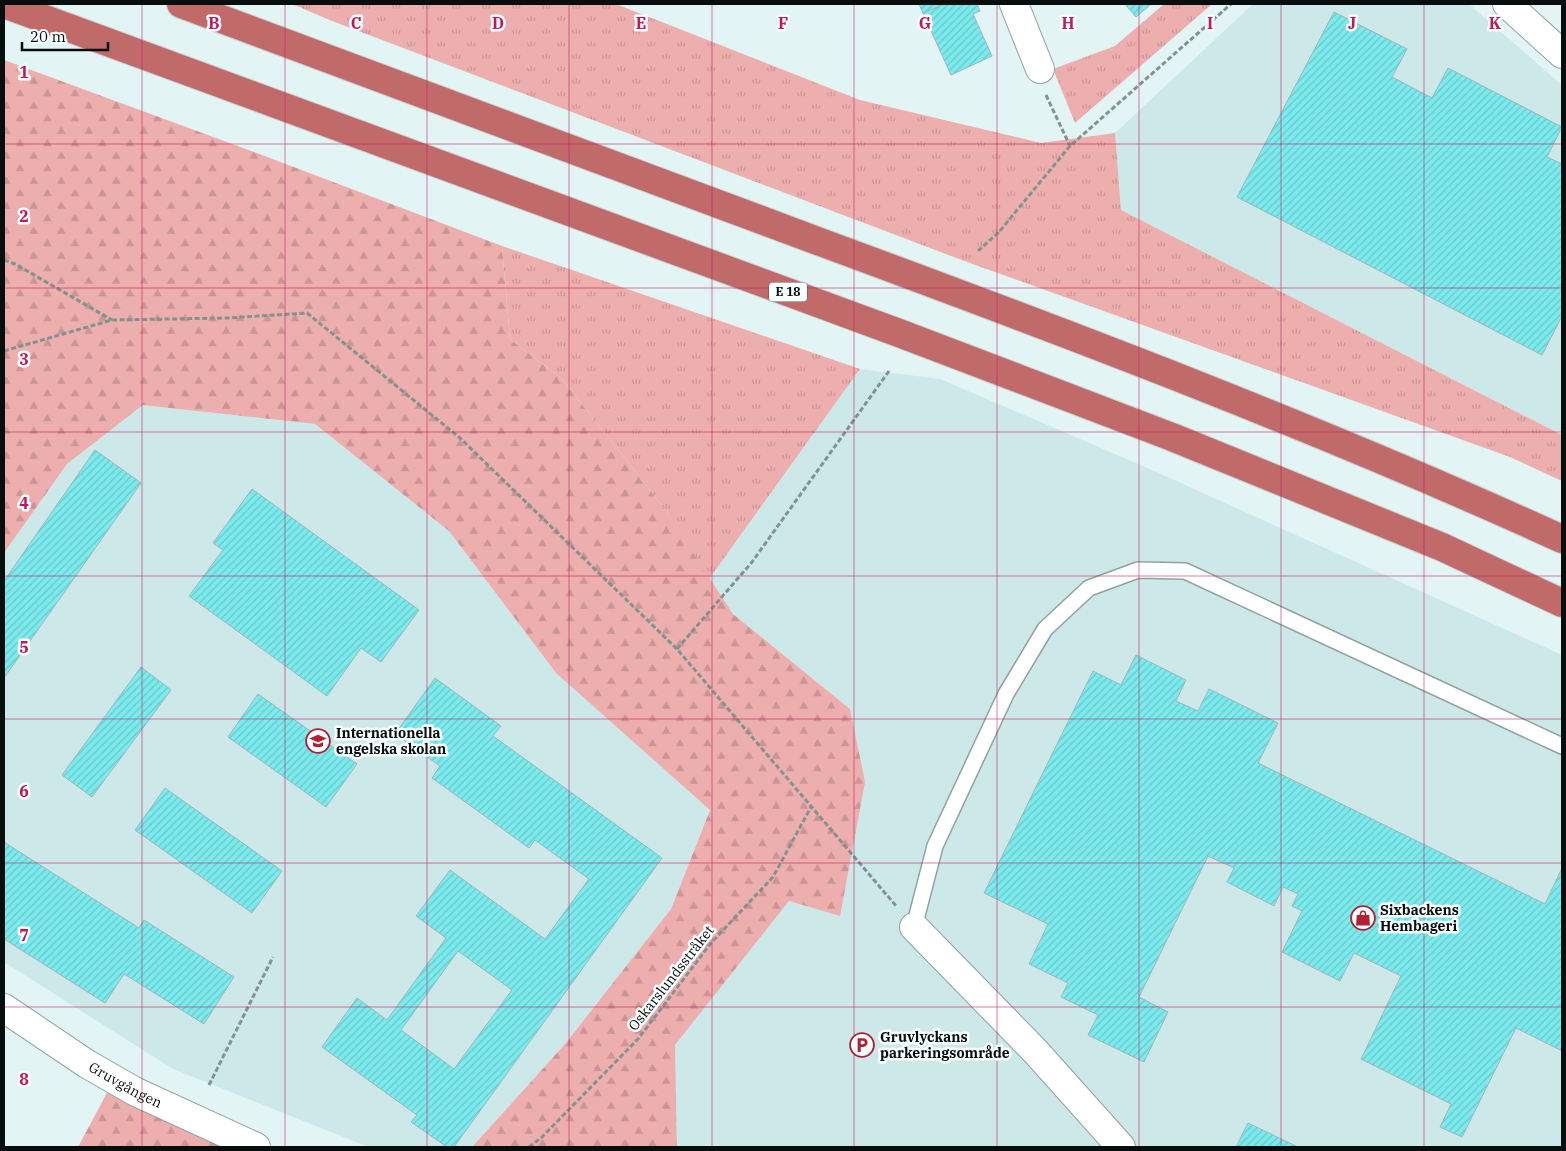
<svg xmlns="http://www.w3.org/2000/svg" width="1566" height="1151" font-family="'IBM Plex Serif',serif">
	<defs>
		<pattern id="grass-tufts" width="24" height="20" patternUnits="userSpaceOnUse" patternTransform="scale(1.25)"><rect width="24" height="20" fill="#edafad"/><path d="M3 7l-1-3M5 7V3M7 7l1-3M15 17l-1-3M17 17v-4M19 17l1-3" fill="none" stroke="#ca9594"/></pattern>
		<pattern id="forest-firs" width="22" height="20" patternUnits="userSpaceOnUse" patternTransform="scale(1.25)"><rect width="22" height="20" fill="#edafad"/><path d="M5 1l3.5 6h-7zM16 11l3.5 6h-7z" fill="#ca9594"/></pattern>
		<pattern id="building-hatch" width="6" height="6" patternUnits="userSpaceOnUse" patternTransform="scale(1.25)"><rect width="6" height="6" fill="#7cebee"/><path d="M-1 1l2-2M0 6l6-6M5 7l2-2" fill="none" stroke="#6ac8cb"/></pattern>
	</defs>
	<rect width="100%" height="100%" fill="#e2f4f4"/>
	<g fill="#cde8e9">
		<path d="M1253,4h216l93,81v350l-441,-225 -6,-77z"/>
		<path d="M860,369l80,10 212,91 410,185v492h-885l-2,-102 114,-145 51,16 10,-207 -117,-95 -24,-35z"/>
		<path d="M143,405l172,19 134,107 107,142 154,136 -39,100 -106,135 -93,103h-103l-196,-78 -169,-107v-409l63,-89z"/>
	</g>
	<g fill="url(#grass-tufts)">
		<path d="M292,4h324l244,96 181,43 74,-10 6,77 441,225v46l-52,-24 -543,-195 -635,-241z"/>
		<path d="M1164,4h48l-137,119 -22,-54 62,-23z"/>
		<path d="M502,246l358,123 -151,210 -48,-75 -99,-125 -52,-40z"/>
	</g>
	<g fill="url(#forest-firs)">
		<path d="M4,60l258,95 240,91 8,93 52,40 99,125 72,110 117,95 15,73 -25,134 -51,-15 -114,144 2,102h-205l93,-103 106,-135 39,-99 -154,-137 -107,-142 -134,-107 -172,-19 -76,59 -63,89z"/>
		<path d="M108,1091l119,56h-149z"/>
	</g>
	<g fill="url(#building-hatch)" stroke="#a3b4b5" fill-rule="evenodd">
		<path d="M919,4h26l-22,9z"/>
		<path d="M945,4h32l3,7 -7,3 19,42 -41,19 -28,-62z"/>
		<path d="M1125,4h26l-15,13z"/>
		<path d="M1334,12l73,37 -15,28 40,21 16,-30 114,59 -15,30 15,7v152l-20,39 -305,-158z"/>
		<path d="M95,450l46,33 -137,195v-97z"/>
		<path d="M252,489l167,121 -38,52 -20,-14 -34,48 -138,-100 34,-46 -10,-7z"/>
		<path d="M1136,655l50,25 -10,21 22,10 11,-22 69,34 -20,40 287,141 17,-36v183l-46,-23 -54,109 -22,-10 11,-23 -90,-45 40,-83 -47,-23 -14,28 -58,-29 20,-41 -10,-5 6,-12 -15,-7 -9,19 -47,-24 7,-14 -26,-12 -69,141 29,15 -24,50 -56,-27 10,-20 -37,-18 7,-14 -39,-19 19,-40 -64,-31 109,-222 28,14z"/>
		<path d="M141,667l30,23 -79,107 -30,-22z"/>
		<path d="M435,678l66,48 -8,10 169,122 -208,289h-7l-36,-25 6,-7 -95,-68 35,-49 30,22 59,-82 -30,-22 34,-46 95,69 44,-60 -54,-39 -6,8 -97,-70 8,-12 -45,-32zM458,951l54,39 -58,79 -53,-39z"/>
		<path d="M258,694l99,70 -31,43 -98,-70z"/>
		<path d="M165,788l117,83 -30,42 -117,-83z"/>
		<path d="M4,842l135,86 5,-8 90,57 -30,47 -80,-50 -19,29 -101,-64z"/>
		<path d="M1248,1123l50,24h-62z"/>
	</g>
	<g fill="none" stroke-linecap="round" stroke-linejoin="round">
		<g stroke="#91a1a2" stroke-width="18">
			<path id="service" d="M914,927l21,-81 71,-152 39,-65 44,-41 49,-18 47,1 377,175"/>
		</g>
		<g stroke="#91a1a2" stroke-width="30">
			<g id="minor">
				<path d="M1014,4l26,65"/>
				<path d="M1507,4l55,50"/>
				<path d="M914,927l122,125 85,95"/>
				<path id="s1" d="M4,1008l83,56 49,28 120,55"/>
			</g>
		</g>
		<g stroke="#cecfcf" stroke-width="30">
			<g id="motorway">
				<path d="M4,4l895,329 273,104 270,110 120,56"/>
				<path d="M181,4c214,79 428,159 642,239 249,92 498,186 739,296"/>
			</g>
		</g>
		<g stroke="#849191" stroke-width="3" stroke-dasharray="5 2.5" stroke-linecap="butt">
			<path d="M1046,95l24,51"/>
			<path d="M978,251l21,-19 71,-86 161,-142"/>
			<path d="M4,260l11,4 97,56"/>
			<path d="M4,351l108,-31 116,-2 79,-5 153,125 217,211 220,258"/>
			<path d="M677,649l75,-87 137,-191"/>
			<path d="M209,1085l64,-128"/>
			<path d="M529,1147l13,-10 96,-98 73,-96 62,-66 38,-70"/>
		</g>
		<use href="#service" stroke="#fff" stroke-width="15"/>
		<use href="#minor" stroke="#fff" stroke-width="28"/>
		<use href="#motorway" stroke="#c16a6a" stroke-width="28"/>
	</g>
	<path fill="none" stroke="#c2185b" stroke-width="1" stroke-opacity="0.55" d="M142,4v1143M285,4v1143M427,4v1143M569,4v1143M712,4v1143M854,4v1143M997,4v1143M1139,4v1143M1281,4v1143M1424,4v1143M4,144h1558M4,288h1558M4,432h1558M4,576h1558M4,719h1558M4,863h1558M4,1007h1558"/>
	<defs>
		<g id="school-ring" transform="scale(1.25)"><circle r="9.5" fill="#f8ffff" stroke="#b22034" stroke-width="1.5"/><path d="M0-5L7-2L0 1L-7-2ZM-4 1L0 2.5L4 1V4Q0 6-4 4Z" fill="#b22034"/></g>
		<g id="shop-ring" transform="scale(1.25)"><circle r="9.5" fill="#f8ffff" stroke="#b22034" stroke-width="1.5"/><path d="M-5-2.5h2.3a2.7 3.5 0 0 1 5.4 0H5L5.5 6h-11ZM-1.5-2.5h3a1.5 2.3 0 0 0-3 0Z" fill="#b22034"/></g>
		<g id="parking-ring" transform="scale(1.25)"><circle r="9.5" fill="#f8ffff" stroke="#b22034" stroke-width="1.5"/><path d="M-3.5-5.5H1a3.5 3.5 0 0 1 0 7H-1V5.5H-3.5ZM-1-3.4V-.6H.8a1.4 1.4 0 0 0 0-2.8Z" fill="#b22034"/></g>
	</defs>
	<g fill-rule="evenodd">
		<use href="#school-ring" x="318" y="741"/>
		<use href="#shop-ring" x="1363" y="918"/>
		<use href="#parking-ring" x="862" y="1045"/>
	</g>
	<g text-anchor="middle" stroke-width="5" stroke-linejoin="round" paint-order="stroke">
		<rect fill="#f8ffff" stroke="#505656" stroke-width="1" x="769" y="282.5" width="38" height="19" rx="4"/>
		<g font-size="12" font-weight="bold" fill="#080e0e">
			<text x="788" y="296">E 18</text>
		</g>
		<g font-size="14" font-weight="bold" fill="#080e0e" stroke="#f8ffff" text-anchor="start">
			<text x="336" y="738">Internationella<tspan x="336" dy="16">engelska skolan</tspan></text>
			<text x="1380" y="915">Sixbackens<tspan x="1380" dy="16">Hembageri</tspan></text>
			<text x="880" y="1042">Gruvlyckans<tspan x="880" dy="16">parkeringsområde</tspan></text>
		</g>
		<g font-size="14" fill="#080e0e" stroke="#f8ffff">
			<text transform="translate(671 978) rotate(-52)" y="5">Oskarslundsstråket</text>
			<text dy="5" stroke="none"><textPath href="#s1" startOffset="144">Gruvgången</textPath></text>
		</g>
	</g>
	<g font-size="16" text-anchor="middle" font-weight="bold" fill="#c2185b" stroke="#f8ffff" stroke-width="5" stroke-linejoin="round" paint-order="stroke">
		<text x="214" y="29">B</text>
		<text x="356" y="29">C</text>
		<text x="498" y="29">D</text>
		<text x="641" y="29">E</text>
		<text x="783" y="29">F</text>
		<text x="925" y="29">G</text>
		<text x="1068" y="29">H</text>
		<text x="1210" y="29">I</text>
		<text x="1352" y="29">J</text>
		<text x="1495" y="29">K</text>
		<text x="24" y="78">1</text>
		<text x="24" y="222">2</text>
		<text x="24" y="365">3</text>
		<text x="24" y="509">4</text>
		<text x="24" y="653">5</text>
		<text x="24" y="797">6</text>
		<text x="24" y="941">7</text>
		<text x="24" y="1085">8</text>
	</g>
	<rect width="1566" height="1151" fill="none" stroke="#080e0e" stroke-width="10"/>
	<path d="M22 42v8h86v-8" fill="none" stroke="#080e0e" stroke-width="2.5"/>
	<text x="30" y="42" font-size="15" fill="#080e0e" stroke="#f8ffff" stroke-width="4" paint-order="stroke">20 m</text>
</svg>
